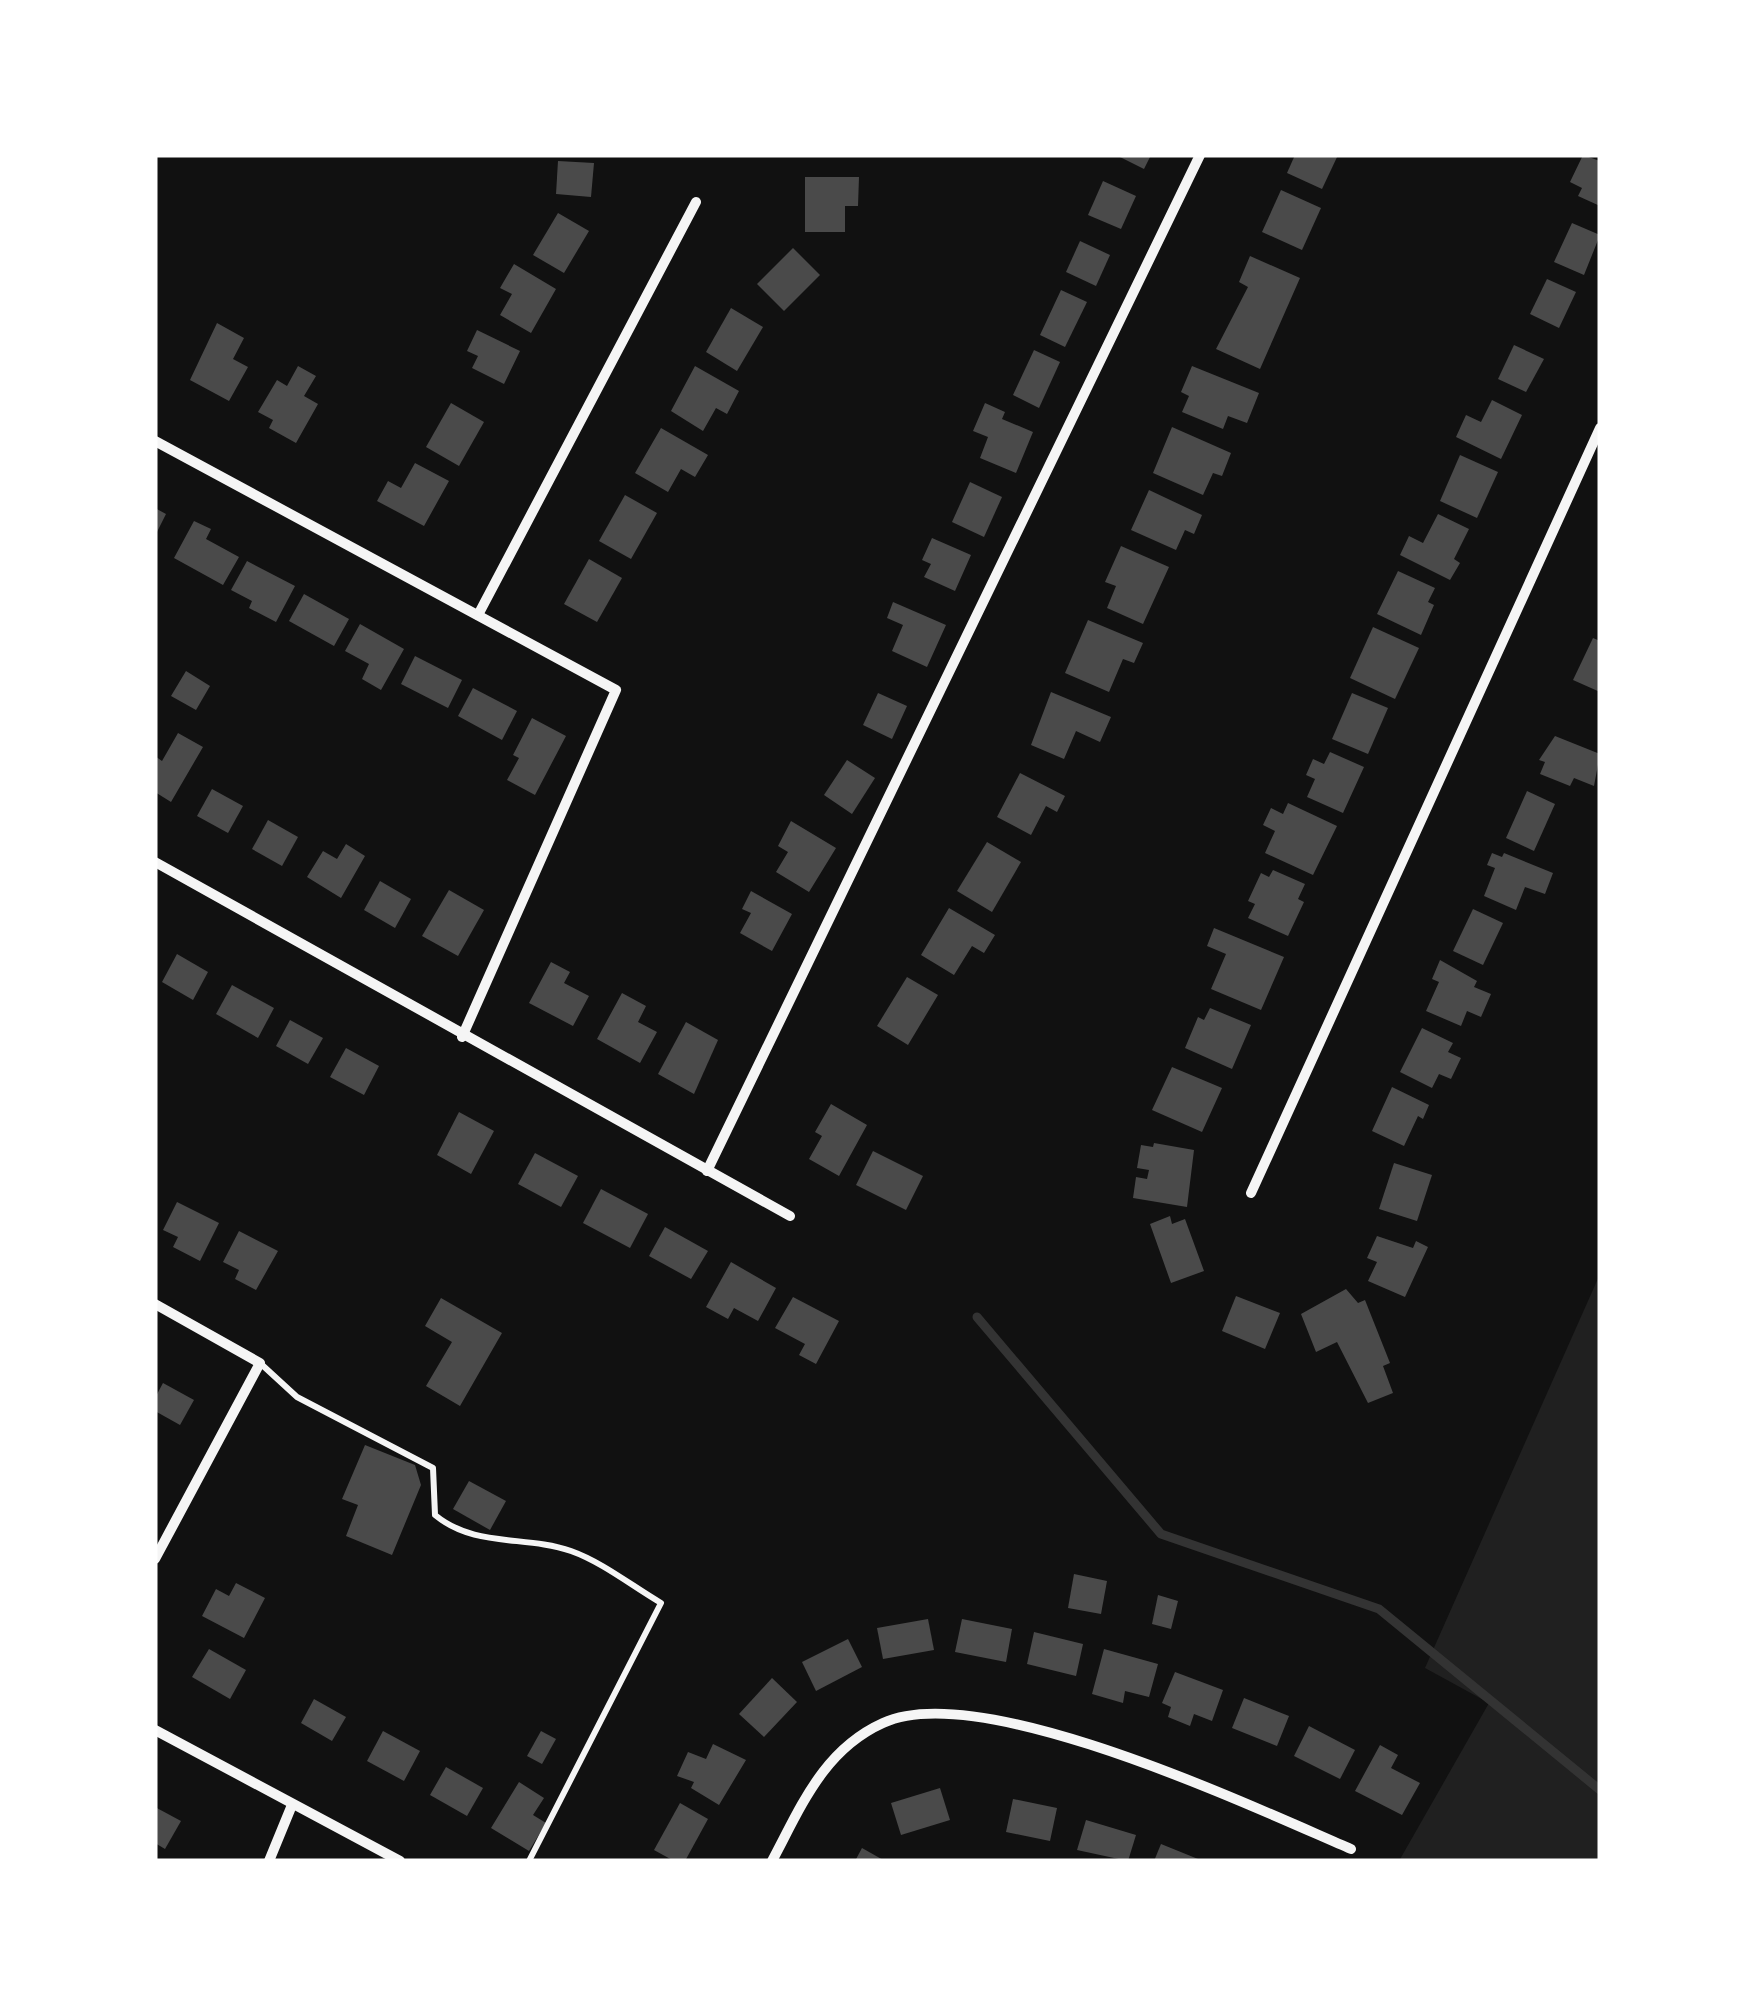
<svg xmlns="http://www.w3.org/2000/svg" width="1755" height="2016" font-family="Barlow,sans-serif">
	<rect width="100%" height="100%" fill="#111"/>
	<path fill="#202020" d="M1600,1274v587h-201l90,-158 -64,-35z"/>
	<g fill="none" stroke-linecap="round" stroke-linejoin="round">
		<path stroke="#333" stroke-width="9" d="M977,1317l184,217 218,75 221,181"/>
	</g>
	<g fill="#4a4a4a">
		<path d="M1116,155h35l-7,14z"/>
		<path d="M1295,155h43l-16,34 -35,-16z"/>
		<path d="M1583,155l17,6v45l-22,-10 4,-8 -12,-6z"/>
		<path d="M558,161l36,2 -3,34 -35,-3z"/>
		<path d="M805,177h54l-1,29h-13v26h-40z"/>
		<path d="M1103,181l33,15 -15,33 -33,-14z"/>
		<path d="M1281,190l40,18 -19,42 -40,-18z"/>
		<path d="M558,213l31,18 -25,42 -31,-18z"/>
		<path d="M1572,223l28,12 -16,40 -30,-13z"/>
		<path d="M1080,241l30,14 -14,31 -30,-14z"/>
		<path d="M793,248l27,27 -36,36 -27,-27z"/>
		<path d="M1250,256l50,22 -40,91 -44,-20 32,-62 -9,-5z"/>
		<path d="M514,264l42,25 -25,44 -31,-18 12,-21 -12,-6z"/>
		<path d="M1547,279l29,13 -17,36 -29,-14z"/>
		<path d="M1061,290l26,12 -22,45 -25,-12z"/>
		<path d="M731,308l32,19 -26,44 -31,-19z"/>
		<path d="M217,323l27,15 -11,21 15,8 -19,34 -39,-21z"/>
		<path d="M477,330l43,21 -16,33 -32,-16 6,-12 -11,-5z"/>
		<path d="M1514,345l30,14 -18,33 -28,-13z"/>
		<path d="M1034,350l26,12 -21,46 -26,-13z"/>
		<path d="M298,366l18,10 -12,20 14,8 -22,39 -27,-15 4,-8 -15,-8 19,-32 10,6z"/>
		<path d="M695,366l44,25 -12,23 -11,-6 -13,23 -32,-20z"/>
		<path d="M1192,366l67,27 -12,30 -19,-7 -5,13 -41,-17 7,-16 -8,-4z"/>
		<path d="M1492,400l30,15 -21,44 -45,-22 10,-22 15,7z"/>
		<path d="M451,403l33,19 -25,44 -33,-19z"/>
		<path d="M985,403l20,9 -3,7 31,13 -17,41 -36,-15 8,-21 -15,-6z"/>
		<path d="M1172,427l59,26 -9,23 -9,-3 -10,22 -50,-22z"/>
		<path d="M661,428l47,27 -13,22 -14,-8 -13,23 -33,-19z"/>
		<path d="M1460,455l38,17 -21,46 -37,-17z"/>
		<path d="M415,463l34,18 -25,45 -47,-25 11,-20 13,7z"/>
		<path d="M970,482l32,15 -18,40 -32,-15z"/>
		<path d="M1149,490l53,25 -8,19 -9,-4 -9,20 -45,-20z"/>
		<path d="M625,495l32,18 -26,46 -32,-18z"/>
		<path d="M155,508l11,6 -11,22z"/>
		<path d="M1438,514l31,15 -15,30 6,4 -10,17 -50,-25 9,-19 14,7z"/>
		<path d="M194,521l17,8 -5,10 33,18 -16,28 -49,-27z"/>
		<path d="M932,538l39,17 -16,36 -31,-14 7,-13 -9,-4z"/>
		<path d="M1121,546l48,21 -26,57 -36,-16 9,-22 -11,-4z"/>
		<path d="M589,559l33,19 -25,44 -33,-18z"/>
		<path d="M247,561l48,25 -19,36 -27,-14 3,-7 -21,-11z"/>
		<path d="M1398,571l37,17 -7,14 6,3 -13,30 -44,-21z"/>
		<path d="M304,594l45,25 -15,27 -45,-25z"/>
		<path d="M893,602l53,23 -19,42 -35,-16 11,-26 -16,-7z"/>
		<path d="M1088,620l55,23 -9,20 -11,-4 -14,33 -44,-19z"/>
		<path d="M360,624l44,25 -23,41 -19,-11 7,-15 -24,-13z"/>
		<path d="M1373,627l46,21 -24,51 -45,-21z"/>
		<path d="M1593,638l7,3v51l-27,-12z"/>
		<path d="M415,656l47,24 -14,28 -47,-24z"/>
		<path d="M186,671l24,15 -14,24 -25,-14z"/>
		<path d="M473,688l44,23 -15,29 -44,-24z"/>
		<path d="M1051,692l60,25 -11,25 -24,-11 -12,28 -33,-14z"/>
		<path d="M878,693l29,13 -15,33 -29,-14z"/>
		<path d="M1352,693l36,15 -20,46 -36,-15z"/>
		<path d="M532,718l34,18 -31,59 -28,-15 12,-22 -6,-3z"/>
		<path d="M178,733l25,14 -32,55 -16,-10v-36l7,5z"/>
		<path d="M1555,736l45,18 -6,32 -20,-8 -4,8 -30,-12 5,-12 -6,-2z"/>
		<path d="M1330,752l34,15 -21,46 -36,-16 8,-18 -9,-4 7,-16 11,5z"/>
		<path d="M847,760l28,18 -23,36 -28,-19z"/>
		<path d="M1020,773l45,23 -8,16 -11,-6 -15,29 -34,-18z"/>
		<path d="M212,789l31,17 -15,27 -31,-17z"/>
		<path d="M1527,791l28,13 -21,47 -28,-13z"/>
		<path d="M1288,803l49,23 -24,49 -48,-22 10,-22 -12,-6 8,-17 12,6z"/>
		<path d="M268,820l30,17 -16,29 -30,-17z"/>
		<path d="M791,821l45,27 -27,44 -33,-20 12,-20 -10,-6z"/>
		<path d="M987,842l34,20 -29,50 -35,-21z"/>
		<path d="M346,844l19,12 -24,42 -34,-21 16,-26 14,8z"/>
		<path d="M1492,853l10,4 2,-4 49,20 -8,21 -20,-7 -9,23 -32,-14 11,-28 -8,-3z"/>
		<path d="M1273,870l32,14 -7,15 6,3 -16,34 -40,-18 7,-14 -7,-3 13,-28 8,4z"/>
		<path d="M380,881l31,18 -16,29 -31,-18z"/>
		<path d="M449,890l35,20 -26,46 -36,-20z"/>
		<path d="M751,891l41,23 -20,37 -32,-18 11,-20 -9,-4z"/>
		<path d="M949,908l46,27 -11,18 -12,-7 -18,29 -33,-20z"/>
		<path d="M1473,909l30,14 -20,42 -30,-14z"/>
		<path d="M1214,928l70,29 -23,53 -50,-21 15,-35 -19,-8z"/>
		<path d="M177,954l31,18 -15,28 -31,-18z"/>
		<path d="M1440,960l37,21 -3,6 17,7 -10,23 -14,-6 -6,15 -35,-15 13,-29 -7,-3z"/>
		<path d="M551,962l19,10 -6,11 25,13 -16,30 -44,-23z"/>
		<path d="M907,977l31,18 -30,50 -31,-19z"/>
		<path d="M232,985l42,23 -16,30 -42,-24z"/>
		<path d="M622,993l24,13 -8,16 19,10 -17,31 -43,-24z"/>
		<path d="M1210,1008l41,17 -19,44 -47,-21 13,-31 6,3z"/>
		<path d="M290,1020l33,18 -15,26 -32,-18z"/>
		<path d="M686,1022l32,18 -24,54 -36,-20z"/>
		<path d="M1422,1028l31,15 -5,9 13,6 -10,21 -12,-5 -7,14 -32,-16z"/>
		<path d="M346,1048l33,18 -15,29 -34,-18z"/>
		<path d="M1172,1067l50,21 -20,44 -50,-22z"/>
		<path d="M1392,1087l37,18 -6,14 -5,-3 -14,30 -32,-15z"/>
		<path d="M831,1104l36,21 -28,51 -30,-17 13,-23 -7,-4z"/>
		<path d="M459,1112l35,19 -23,43 -34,-19z"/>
		<path d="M1154,1143l40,7 -7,57 -54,-9 3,-21 11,2 2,-9 -12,-2 4,-23 12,2z"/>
		<path d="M873,1151l50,25 -17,34 -50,-25z"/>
		<path d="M535,1153l43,23 -17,31 -43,-23z"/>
		<path d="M1394,1163l38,12 -15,46 -38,-12z"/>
		<path d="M601,1189l47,25 -18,34 -47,-25z"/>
		<path d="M177,1202l42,21 -19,38 -27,-14 5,-10 -15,-7z"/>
		<path d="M1170,1216l2,8 13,-5 19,52 -33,12 -21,-59z"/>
		<path d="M665,1227l43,24 -17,28 -42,-23z"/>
		<path d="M239,1231l39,20 -22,39 -21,-11 4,-9 -16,-8z"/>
		<path d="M1377,1236l36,12 3,-7 12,6 -23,50 -37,-16 9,-19 -10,-4z"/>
		<path d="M731,1262l45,26 -18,33 -24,-13 -6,11 -22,-12z"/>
		<path d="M1346,1289l12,14 7,-3 25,63 -7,3 10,27 -25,10 -31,-61 -21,10 -15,-38z"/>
		<path d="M1236,1296l44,17 -15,36 -43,-18z"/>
		<path d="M793,1297l46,24 -23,43 -17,-9 6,-11 -30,-16z"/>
		<path d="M441,1298l61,35 -42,73 -34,-20 26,-44 -27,-16z"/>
		<path d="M163,1383l31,17 -14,25 -25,-14v-13z"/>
		<path d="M365,1445l50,20 6,20 -29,70 -46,-19 12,-31 -16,-6z"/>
		<path d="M469,1481l37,20 -16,29 -37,-21z"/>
		<path d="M1074,1574l33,7 -6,33 -33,-6z"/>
		<path d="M236,1583l29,15 -21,40 -42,-22 14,-27 13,7z"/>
		<path d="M1158,1595l20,6 -7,28 -19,-5z"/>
		<path d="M928,1619l6,31 -51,9 -6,-31z"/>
		<path d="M962,1619l50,10 -6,33 -51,-10z"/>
		<path d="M1034,1632l49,12 -7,32 -49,-12z"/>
		<path d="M848,1639l14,28 -46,24 -14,-29z"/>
		<path d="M209,1649l37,21 -16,29 -38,-22z"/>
		<path d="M1104,1649l54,15 -9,33 -24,-6 -2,12 -31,-9z"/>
		<path d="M1175,1672l48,18 -11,31 -18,-7 -4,12 -22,-9 3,-10 -9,-4z"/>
		<path d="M772,1678l25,24 -33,35 -25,-23z"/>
		<path d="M1244,1698l45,18 -12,30 -45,-18z"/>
		<path d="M314,1699l32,18 -14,24 -31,-18z"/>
		<path d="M1309,1726l46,24 -15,29 -46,-23z"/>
		<path d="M383,1731l37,20 -16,30 -37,-20z"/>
		<path d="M541,1731l15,8 -14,25 -15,-8z"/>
		<path d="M713,1744l33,16 -27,45 -28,-17 3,-6 -17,-6 11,-24 18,7z"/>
		<path d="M1380,1745l18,10 -7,13 29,15 -18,32 -47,-24z"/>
		<path d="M446,1767l37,21 -16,28 -37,-21z"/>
		<path d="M519,1782l25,16 -11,17 13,8 -17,28 -38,-23z"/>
		<path d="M940,1788l10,32 -49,15 -10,-32z"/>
		<path d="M1013,1799l44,9 -7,33 -44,-9z"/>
		<path d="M680,1803l28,16 -23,42h-11l-20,-11z"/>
		<path d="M155,1807l26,14 -16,28 -10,-6z"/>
		<path d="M1086,1820l50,15 -8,26 -51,-11z"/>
		<path d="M1161,1844l42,17h-49z"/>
		<path d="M862,1848l23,13h-30z"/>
	</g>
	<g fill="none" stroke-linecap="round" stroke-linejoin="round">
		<path stroke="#f5f5f5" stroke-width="6" d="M260,1363l37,34 136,71 2,47c40,33 90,20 136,36 31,11 61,35 90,52l-132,258"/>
		<g stroke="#f5f5f5" stroke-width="10">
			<path d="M155,441l461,249 -154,347"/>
			<path d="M478,615l218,-413"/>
			<path d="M155,862l635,354"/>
			<path d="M707,1171l493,-1016"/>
			<path d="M1251,1193l349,-765"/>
			<path d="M155,1304l105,59 -105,196"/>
			<path d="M155,1730l245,131"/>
			<path d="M269,1861l23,-56"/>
			<path d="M772,1861c29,-54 51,-111 111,-138 97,-45 370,84 468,126"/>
		</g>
	</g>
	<rect width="1755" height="2016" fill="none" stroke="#ffffff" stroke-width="315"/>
</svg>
